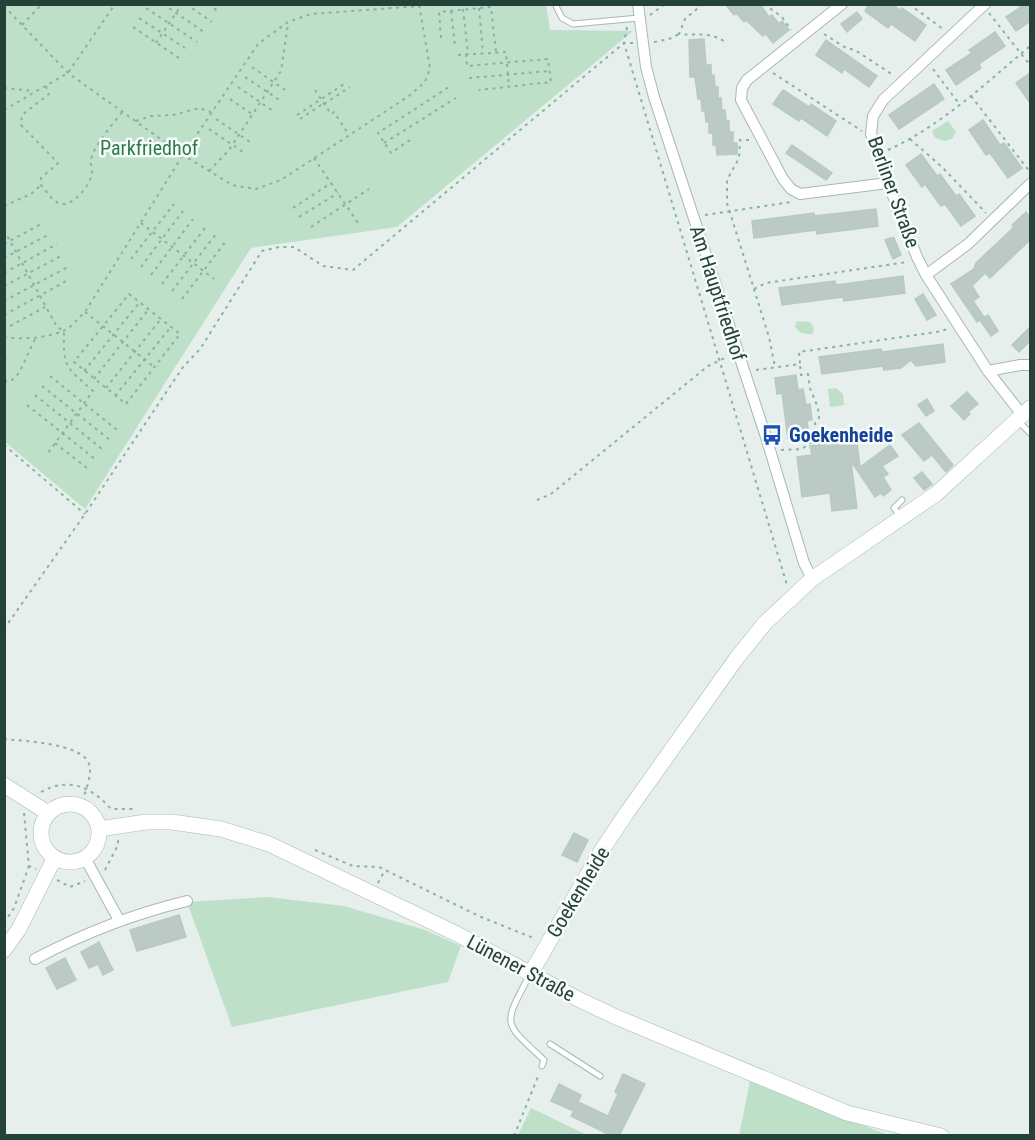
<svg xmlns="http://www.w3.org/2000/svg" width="1035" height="1140" font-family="'Roboto Condensed',sans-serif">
	<rect width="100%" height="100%" fill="#e6efeb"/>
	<g fill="#bfe0c8">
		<path d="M546,4l4,26 83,1 -236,196 -146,21 -166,261 -80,-67v-437z"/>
		<path d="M948,121l8,11 -4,7 -7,2 -10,-3 -3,-7z"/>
		<path d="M797,321l13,1 4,6 -1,6c-9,0 -14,0 -18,-8z"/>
		<path d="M836,388l7,6 1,11 -14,2 -2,-18z"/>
		<path d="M268,897l76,9 81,24 36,16 -13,36 -216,45 -45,-125z"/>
		<path d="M750,1081l138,54 -149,1z"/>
		<path d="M531,1108l56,27h-69z"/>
	</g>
	<g fill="#bbcac4" stroke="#b8c9c2" stroke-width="1.5">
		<path d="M725,4h35l9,13 3,-2 7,9 3,-3 7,9 -16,13 -7,-9 -3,2 -17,-16 -2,2 -8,-9 -2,2z"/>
		<path d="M869,4h23l8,6 2,-2 24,17 -11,16 -24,-17 -3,4 -23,-17z"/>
		<path d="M1025,4h5v17l-14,10 -10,-14z"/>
		<path d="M857,12l5,7 -15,13 -6,-8z"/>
		<path d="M995,32l10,14 -26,18 2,4 -25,17 -10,-15 26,-17 -3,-3z"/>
		<path d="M704,39l2,26h5v11l3,-1 1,12h3v11h3l1,12h3l1,11h3v11h4v11h4v11l-20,1 -1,-10h-3v-12h-4v-11h-3l-1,-11h-3l-1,-12h-3l-3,-22h-5l-1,-37z"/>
		<path d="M826,40l51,36 -8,11 -25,-18 -2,4 -26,-18z"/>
		<path d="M1030,73v30l-14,-20z"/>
		<path d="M934,84l10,15 -45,30 -10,-14z"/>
		<path d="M783,90l26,17 2,-3 25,17 -9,15 -26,-18 -2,3 -26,-17z"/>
		<path d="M983,120l17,25 4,-2 18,25 -14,10 -18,-25 -4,2 -17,-25z"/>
		<path d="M792,145l40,28 -6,7 -40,-27z"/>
		<path d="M921,154l16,22 3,-2 16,22 3,-2 16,22 -14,10 -16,-22 -4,2 -16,-22 -3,3 -16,-22z"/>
		<path d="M876,209l2,17 -61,8 -1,-4 -62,8 -2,-17 62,-8v3z"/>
		<path d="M1026,212l4,5v23l-40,38 -5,-5 -13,13 7,11 -6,4 11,16 -7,5 -26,-38 23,-15 2,-6 38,-36 -2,-2z"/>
		<path d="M890,238h4l7,17 -8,4 -8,-19z"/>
		<path d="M903,276l2,17 -61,8 -1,-4 -61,8 -3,-17 56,-7 1,4z"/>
		<path d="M923,294l13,21 -9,5 -12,-21z"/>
		<path d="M988,315l10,16 -7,5 -11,-16z"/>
		<path d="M1030,327v14l-11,11 -7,-7z"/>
		<path d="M943,344l2,18 -29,4 -5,-6 -10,8 -17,2 -1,-4 -61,8 -3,-17 62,-8 1,3z"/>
		<path d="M796,375l2,15 5,-1 3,16 4,-1 2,16 -5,1 2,15 -21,3 -6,-46 -5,1 -2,-16z"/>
		<path d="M967,392l11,12 -10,8 2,2 -6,6 -13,-14z"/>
		<path d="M927,399l7,12 -8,5 -8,-11z"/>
		<path d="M919,423l34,42 -7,7 -14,-17 -8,6 -22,-26z"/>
		<path d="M856,435l4,32 30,-22 8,11 -16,10 6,8 -5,3 8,13 -8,6 -2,-3 -6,4 -24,-36 6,47 -25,3 -2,-18 -28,4 -5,-40 15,-2 -2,-9 31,-4 -1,-5z"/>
		<path d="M922,472l10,12 -8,6 -10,-12z"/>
		<path d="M574,833l14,7 -11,22 -15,-7z"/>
		<path d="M179,915l7,22 -49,14 -7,-21z"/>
		<path d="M99,942l14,28 -10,5 -5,-11 -9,4 -8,-16z"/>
		<path d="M65,958l11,22 -19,9 -11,-21z"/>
		<path d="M623,1074l22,10 -26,52h-7l-41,-20 3,-5 -23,-10 8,-17 22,11 -3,7 30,14 10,-22 -3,-2z"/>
	</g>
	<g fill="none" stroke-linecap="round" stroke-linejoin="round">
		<g stroke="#a8b8b2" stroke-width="7">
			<g id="lane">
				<path d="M555,4l7,14 11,6 66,-6"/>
				<path d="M1019,422l11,11"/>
				<path d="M901,517l-7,-9 8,-8"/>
				<path d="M529,976c-26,50 -27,45 15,84l-2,6"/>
				<path d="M550,1044l50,32"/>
			</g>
		</g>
		<g stroke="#a8b8b2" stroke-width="12">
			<g id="street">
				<path d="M638,4l8,63 8,30 112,340 38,126 8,16"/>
				<path d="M842,4l-95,76 -5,8 -1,12 42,79 8,10 9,5 88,-11"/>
				<path d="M985,4l-102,96 -10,16 -2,18 17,49 29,74 9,18 62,96 35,45"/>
				<path d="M926,275l42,-31 62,-60"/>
				<path d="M988,371l32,-6h10"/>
				<path d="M85,858l34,62"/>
				<path d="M35,959c49,-26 98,-45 152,-58"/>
			</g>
		</g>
		<g stroke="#a4bbb3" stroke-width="16">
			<g id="secondary">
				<path d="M4,785l44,28"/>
				<circle cx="70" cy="833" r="29"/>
				<path d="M99,829l47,-7h26l49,7 48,15 188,90 121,65 38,18 231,96 94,23"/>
				<path d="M4,950l15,-21 35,-70"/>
				<path d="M531,973l69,-120 28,-42 108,-152 29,-36 47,-44 124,-85 94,-86"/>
			</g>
		</g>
		<g stroke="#86b3a5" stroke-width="2" stroke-dasharray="3 4.5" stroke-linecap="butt">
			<path d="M163,4l41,28"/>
			<path d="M186,4l26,18"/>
			<path d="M208,4l11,8"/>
			<path d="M703,4l-18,15 -6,15c17,2 31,-3 46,8"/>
			<path d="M764,4l18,13 9,13"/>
			<path d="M909,4l34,25"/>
			<path d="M4,6l64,67 115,82 49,30 24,4 25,-9 128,-84 16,-14 5,-14 -11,-64"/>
			<path d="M146,8l51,34"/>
			<path d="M479,8l4,45"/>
			<path d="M463,9l5,45"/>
			<path d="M451,11l4,35"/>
			<path d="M989,13l41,52"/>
			<path d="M650,15l15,-11"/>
			<path d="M139,18l46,30"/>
			<path d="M22,25l20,-21"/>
			<path d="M133,27l46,31"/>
			<path d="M627,27l-3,16 163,542"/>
			<path d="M824,34l22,14 9,2 38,25"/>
			<path d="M441,38l-2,-26 52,-5 5,45"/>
			<path d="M654,42l15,-3 10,-5"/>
			<path d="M156,43l26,-39"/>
			<path d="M466,54l1,12 81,-7 3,23 -72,8"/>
			<path d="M458,55l48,-3 3,35"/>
			<path d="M252,67l33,23"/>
			<path d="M933,69l27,36"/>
			<path d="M773,73l89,58"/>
			<path d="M245,77l36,24"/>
			<path d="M469,78l80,-7"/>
			<path d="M46,86l3,8 -27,21 -1,10 37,38 -17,15v7c5,6 12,17 20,19 13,2 30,-20 31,-31 0,-5 -2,-10 -1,-14 4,-15 22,-35 31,-47"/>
			<path d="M238,87l35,24"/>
			<path d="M4,88l30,3"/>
			<path d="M315,90l16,24 3,-2 15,23"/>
			<path d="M971,96l59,76"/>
			<path d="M230,99l22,15"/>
			<path d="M324,104l26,-17"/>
			<path d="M4,110l64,-37 47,-69"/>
			<path d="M297,115l47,-31"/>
			<path d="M216,119l37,25"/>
			<path d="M300,119l24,-16"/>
			<path d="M136,121l15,-5 22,-1 26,-7 12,4"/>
			<path d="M209,129l37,25"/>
			<path d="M910,139l32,28 44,46"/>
			<path d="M410,140l-19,13 -13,-20 71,-46"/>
			<path d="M749,140h-9l-1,18 -12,22v23l42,134 6,30"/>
			<path d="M384,143l72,-45"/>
			<path d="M888,150c54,-25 97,-66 142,-104"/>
			<path d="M314,158l44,65"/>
			<path d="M209,171l20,-21 52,-79 7,-47"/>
			<path d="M4,206l27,-12 10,-9"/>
			<path d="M293,208l38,-25"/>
			<path d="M705,215l86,-13"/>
			<path d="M299,217l39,-24"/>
			<path d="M141,223l73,56"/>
			<path d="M311,227l58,-38"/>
			<path d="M4,230l53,97 7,4c-1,37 2,36 29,60l-45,62"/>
			<path d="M4,244l37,-20"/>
			<path d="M4,258l44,-23"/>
			<path d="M131,259l43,-55"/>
			<path d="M141,267l42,-56"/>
			<path d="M4,273l53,-29"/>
			<path d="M151,275l42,-56"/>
			<path d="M162,284l43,-56"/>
			<path d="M4,286l59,-31"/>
			<path d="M754,289l12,-6 141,-21"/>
			<path d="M172,291l44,-57"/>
			<path d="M129,294l51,40 -54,70 -52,-42z"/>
			<path d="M182,299l44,-58"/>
			<path d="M4,301l64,-34"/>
			<path d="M85,312l68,54"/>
			<path d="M4,315l66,-36"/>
			<path d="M10,326l35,-19"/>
			<path d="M4,337c18,3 42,1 59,-6 8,-3 15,-13 22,-19l98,-157 75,-111 30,-22 23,-8 109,-8"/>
			<path d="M4,361l5,-5"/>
			<path d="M756,370l44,-6 -1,-12 144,-21 5,-3"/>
			<path d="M84,371l55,-68"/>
			<path d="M50,376l67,54"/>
			<path d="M94,379l54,-69"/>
			<path d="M4,381h7l8,-8 17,-36"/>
			<path d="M42,386l68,54"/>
			<path d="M106,388l54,-68"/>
			<path d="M35,395l67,54"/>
			<path d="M115,396l55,-68"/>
			<path d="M27,405l68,54"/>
			<path d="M817,438l38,-8"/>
			<path d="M55,443l32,25"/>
			<path d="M4,445l81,69"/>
			<path d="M781,450l21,-1 15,-11 -2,-15 4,-5 -1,-10 -8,-20 -2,-14 -7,1 -1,-11"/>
			<path d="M537,500l14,-6 157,-128 19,-9"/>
			<path d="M4,629l81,-115 98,-147 17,-18 62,-98 17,-4h15l29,19 30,4 271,-227h9"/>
			<path d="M4,739c19,2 78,4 85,25 4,11 -5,30 -8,42"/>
			<path d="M41,792c27,-15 50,-6 70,17h25"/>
			<path d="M24,813l5,53 7,3"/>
			<path d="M315,850l38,16 26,1 102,50 55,22"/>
			<path d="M105,870l13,-25v-5"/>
			<path d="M57,880l13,7 15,-6"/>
			<path d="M378,883l7,-13"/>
			<path d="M4,923l10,-15 15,-42"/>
			<path d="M514,1136l25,-62"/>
		</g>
		<use href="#lane" stroke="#fff" stroke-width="5"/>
		<use href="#street" stroke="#fff" stroke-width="10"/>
		<use href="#secondary" stroke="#fff" stroke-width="15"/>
	</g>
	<defs>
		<g id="bus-bare" transform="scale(1.62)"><path d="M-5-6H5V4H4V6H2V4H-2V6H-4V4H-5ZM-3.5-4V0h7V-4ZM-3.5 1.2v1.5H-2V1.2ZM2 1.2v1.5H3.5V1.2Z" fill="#1a4fb4" stroke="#f7fbf9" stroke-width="2.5" paint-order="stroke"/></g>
	</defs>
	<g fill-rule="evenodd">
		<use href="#bus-bare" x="772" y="435"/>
	</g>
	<g text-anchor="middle" stroke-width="5" stroke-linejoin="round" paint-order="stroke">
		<g font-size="20" fill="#2d7a4b" stroke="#f7fbf9">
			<text x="149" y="155">Parkfriedhof</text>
		</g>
		<g font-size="20" fill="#24423a" stroke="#f7fbf9">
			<text transform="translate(894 192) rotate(70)" y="7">Berliner Straße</text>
			<text transform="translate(718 293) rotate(72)" y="7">Am Hauptfriedhof</text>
			<text transform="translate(578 892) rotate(-59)" y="7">Goekenheide</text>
			<text transform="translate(521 968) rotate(28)" y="7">Lünener Straße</text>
		</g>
		<g font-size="20" font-weight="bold" fill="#164399" stroke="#f7fbf9" text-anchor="start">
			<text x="789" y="442">Goekenheide</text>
		</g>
	</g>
	<rect width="1035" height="1140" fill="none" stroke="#24423a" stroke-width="12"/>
</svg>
